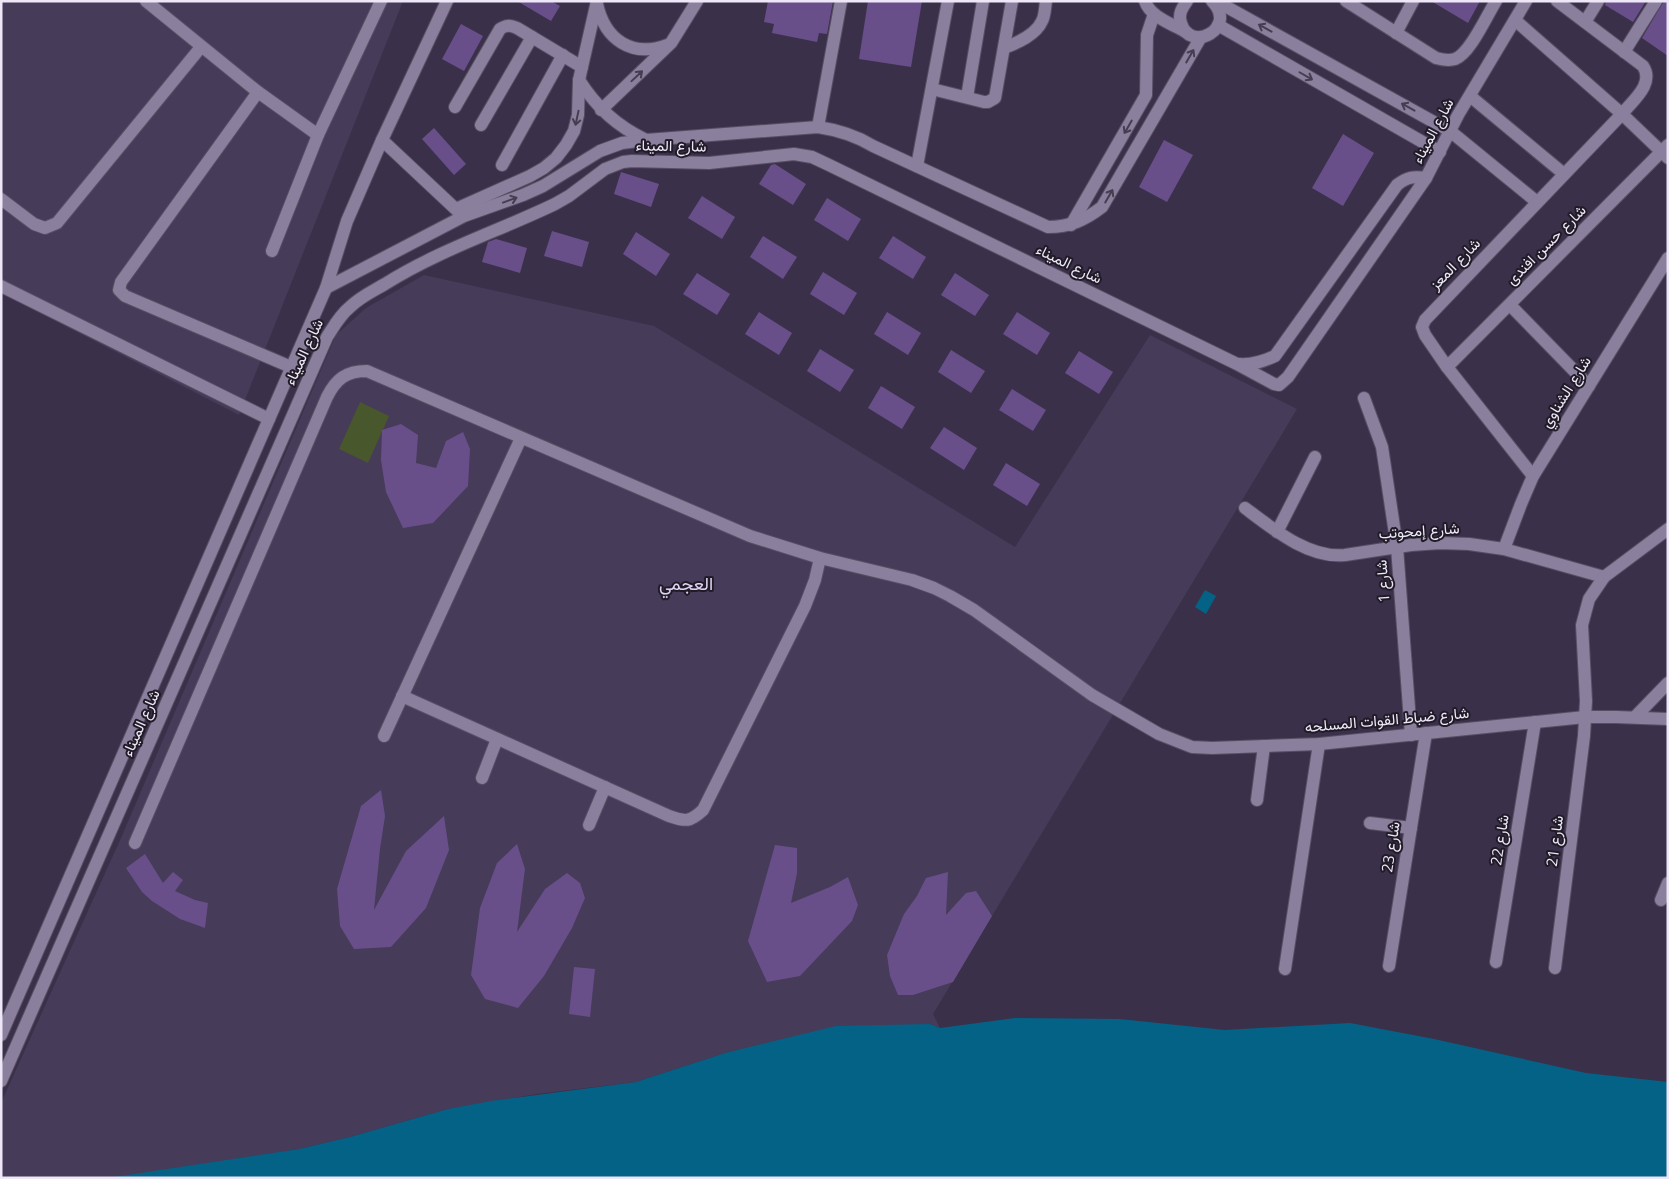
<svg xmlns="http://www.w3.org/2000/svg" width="1669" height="1179" font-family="'Open Sans',Vazirmatn,sans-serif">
	<rect width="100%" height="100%" fill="#3b304a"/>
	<g fill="#463b59">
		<path d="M1,1h402l-164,414 -238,-122z"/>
		<path d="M424,275l230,51 361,221 135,-212 147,74 -364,605 7,14 -10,-4 -151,17 -54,12 -89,29 -99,12 -89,15 -98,28 -51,12 -172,27 -20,2h-106v-75l120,-265 215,-503 30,-27z"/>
	</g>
	<path fill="#49572d" d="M360,402l29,14 -21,47 -29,-14z"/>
	<g fill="#046287">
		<path d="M1205,590l11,6 -10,18 -11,-7z"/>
		<path d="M1015,1018l104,1 106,11 125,-7 84,16 152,34 82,9v96h-1561l192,-29 51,-12 98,-28 43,-8 145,-19 89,-29 111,-27 94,-2 10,4z"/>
	</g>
	<g fill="#684f8a">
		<path d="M517,1h34l9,5 -9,15z"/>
		<path d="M768,1h65l-6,33 -8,-1 -2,9 -45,-9 2,-9 -10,-2z"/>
		<path d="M868,1h54l-11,66 -52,-8z"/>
		<path d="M1431,1h49l-12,22z"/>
		<path d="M1606,1h40l-13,21 -28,-17z"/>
		<path d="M1664,1h4v55l-26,-18z"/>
		<path d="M461,24l22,12 -19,35 -22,-12z"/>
		<path d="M434,128l32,36 -12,11 -32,-36z"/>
		<path d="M1343,134l31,19 -31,53 -31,-18z"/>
		<path d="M1164,140l29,15 -26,47 -28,-15z"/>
		<path d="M775,164l31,20 -13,21 -34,-21 12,-19z"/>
		<path d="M621,172l38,12 -8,23 -37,-13z"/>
		<path d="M702,196l33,21 -13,22 -34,-21z"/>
		<path d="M827,198l34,21 -13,22 -34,-21z"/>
		<path d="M552,231l37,11 -7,25 -38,-11z"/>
		<path d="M636,232l34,22 -14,22 -33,-22z"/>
		<path d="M763,236l34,21 -14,22 -33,-22z"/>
		<path d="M893,236l33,21 -13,22 -34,-21z"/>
		<path d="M496,239l31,9 -7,25 -38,-11 6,-20z"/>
		<path d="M823,272l34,21 -13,22 -34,-21z"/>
		<path d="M697,273l33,21 -13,21 -34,-21z"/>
		<path d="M955,273l34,22 -14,21 -34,-21z"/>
		<path d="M759,312l33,21 -13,22 -34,-21z"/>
		<path d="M887,312l34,21 -13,22 -34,-21z"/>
		<path d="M1017,312l33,21 -13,22 -34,-21z"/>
		<path d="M820,349l34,21 -14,22 -33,-21z"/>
		<path d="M951,350l34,21 -14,22 -33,-21z"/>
		<path d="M1079,351l34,21 -14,22 -34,-21z"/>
		<path d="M881,386l34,21 -13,22 -34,-21z"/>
		<path d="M1012,389l34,21 -13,21 -34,-21z"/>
		<path d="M401,424l17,11 -2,28 20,5 10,-27 17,-9 7,17 -2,37 -35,37 -30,5 -17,-36 -5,-32 1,-30z"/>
		<path d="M944,427l33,21 -13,22 -34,-22z"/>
		<path d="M1006,463l34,21 -13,22 -34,-21z"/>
		<path d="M381,790l4,26 -5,33 -6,61 32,-59 38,-35 5,34 -23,58 -35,39 -37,2 -14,-23 -3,-37 24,-83z"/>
		<path d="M517,844l8,25 -8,63 28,-43 22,-16 13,10 5,15 -13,30 -28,48 -26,32 -33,-9 -14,-24 9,-67 17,-45z"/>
		<path d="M775,845l22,3v25l-6,30 39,-16 18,-10 10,28 -6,16 -52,55 -33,6 -19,-41z"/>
		<path d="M145,854l18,29 10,-11 10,8 -8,11 20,9 13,3 -3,25 -25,-9 -28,-18 -10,-9 -16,-24z"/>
		<path d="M948,872l-2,43 20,-22 10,-2 16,25 -39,66 -40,13h-15l-8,-19 -3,-21 17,-41 13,-18 9,-18z"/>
		<path d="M574,967l21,2 -5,48 -21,-3z"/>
	</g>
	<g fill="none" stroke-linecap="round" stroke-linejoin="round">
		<g stroke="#574e64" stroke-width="14">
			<g id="minor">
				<path d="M146,1l112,91 60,43"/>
				<path d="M1145,1c5,16 27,23 41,31"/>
				<path d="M1187,1c-5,7 -9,13 -6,22 9,31 58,5 31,-22"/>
				<path d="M1346,1l90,57c7,2 12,3 19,1 15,-5 32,-44 41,-58"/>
				<path d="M597,4c8,36 35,54 70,41"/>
				<path d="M1225,6l225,125 87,71"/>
				<path d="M1515,20l107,94 46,44"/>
				<path d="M1585,22l13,-21"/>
				<path d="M1218,25l222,127"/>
				<path d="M1396,33l17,-32"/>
				<path d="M1004,48c13,-5 32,-13 38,-27 3,-5 3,-14 4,-20"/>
				<path d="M1624,52l32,-51"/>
				<path d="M579,80c18,28 38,46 67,60"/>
				<path d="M932,89l52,13h4l7,-4 17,-97"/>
				<path d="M258,92l-137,190 -2,8 6,6 166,71"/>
				<path d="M1470,96l94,78"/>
				<path d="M967,97l16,-96"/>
				<path d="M455,107l45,-78c6,-4 10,-4 17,-1l65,39"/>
				<path d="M601,110l70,-67 26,-42"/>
				<path d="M481,125l51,-88"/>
				<path d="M818,127l23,-126"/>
				<path d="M382,140l80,75"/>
				<path d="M502,165l61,-110"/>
				<path d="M917,166l31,-165"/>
				<path d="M1,199l33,25 11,4 12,-5 144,-176"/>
				<path d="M456,209l74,-33 14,-8 12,-10 10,-13 8,-14 4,-16 1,-35 18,-79"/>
				<path d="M1071,225l75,-130 1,-60 7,-21"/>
				<path d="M272,251l46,-116 63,-134"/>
				<path d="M1,286l268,133"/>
				<path d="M326,288l138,-72 59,-21 20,-9 57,-35 22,-8 24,-3 172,-13c20,3 37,8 55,19l175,81c22,0 37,-7 54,-20l99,-170"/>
				<path d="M1510,305l79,81"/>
				<path d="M1239,364c13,1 23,-2 36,-8l122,-171c10,-8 17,-9 29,-7"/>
				<path d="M1447,367l221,-222"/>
				<path d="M1364,398l18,49 15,100 14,188"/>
				<path d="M1533,476l-86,-109 -22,-32 -3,-8 3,-7 197,-206c10,-13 33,-30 21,-48l-86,-65"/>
				<path d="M1245,508c28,21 64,51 100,47l66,-10 29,-2 29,1 35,5 100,28"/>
				<path d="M1277,532l38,-75"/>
				<path d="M1504,549l17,-45 12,-28 135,-218"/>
				<path d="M402,696l267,120c17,6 21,6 34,-6l102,-204 10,-26 5,-22"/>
				<path d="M1635,717l33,-34"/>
				<path d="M384,736l137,-298"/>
				<path d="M482,778l15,-39"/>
				<path d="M1257,800l7,-54"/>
				<path d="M1370,823l41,5"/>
				<path d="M589,825l16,-38"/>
				<path d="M135,843l192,-446c9,-18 19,-26 40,-26l383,165 70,22 92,22 22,8 16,8 24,14 118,85 67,39 33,13 20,1 107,-4 266,-27h31l52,2"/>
				<path d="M1661,900l7,-17"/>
				<path d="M1496,962l39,-240"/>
				<path d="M1389,966l37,-233"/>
				<path d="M1555,968l29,-232 2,-35 -4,-76 7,-26 15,-22 64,-48"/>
				<path d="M1285,969l34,-225"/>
				<path d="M1,1035l325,-747 21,-67 35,-81 65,-139"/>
				<path d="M1,1081l326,-744c7,-11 13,-22 23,-30 10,-10 23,-16 35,-23 54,-34 114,-53 170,-80l14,-8 36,-27 18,-7 9,-1 77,2 85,-9 18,3 17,8 408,199 37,20 5,1 9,-8 138,-199 32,-63 68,-114"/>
			</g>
		</g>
		<use href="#minor" stroke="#8a7f9c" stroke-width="12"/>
	</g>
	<defs><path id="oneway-shaft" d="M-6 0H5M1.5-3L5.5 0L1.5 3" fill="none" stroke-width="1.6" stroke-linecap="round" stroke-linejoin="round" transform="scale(1.25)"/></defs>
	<g stroke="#453e50">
		<use href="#oneway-shaft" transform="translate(1265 28) rotate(-151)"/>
		<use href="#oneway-shaft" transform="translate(1190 56) rotate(-60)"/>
		<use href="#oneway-shaft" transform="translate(637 76) rotate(-43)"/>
		<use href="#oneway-shaft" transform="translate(1306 76) rotate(30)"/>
		<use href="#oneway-shaft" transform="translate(1408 107) rotate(-151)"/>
		<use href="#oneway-shaft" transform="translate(577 118) rotate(102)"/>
		<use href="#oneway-shaft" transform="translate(1128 127) rotate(120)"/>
		<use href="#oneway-shaft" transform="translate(1109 196) rotate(-60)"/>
		<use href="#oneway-shaft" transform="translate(510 200) rotate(-20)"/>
	</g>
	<g text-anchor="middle" stroke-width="4" stroke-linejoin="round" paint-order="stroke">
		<g font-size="15" fill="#ede7f7" stroke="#201b27">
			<text transform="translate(1433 131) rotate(-62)" y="5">شارع الميناء</text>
			<text transform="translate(671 146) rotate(1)" y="5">شارع الميناء</text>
			<text transform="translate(1546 245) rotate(-45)" y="5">شارع حسن افندى</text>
			<text transform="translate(1069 264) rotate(26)" y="5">شارع الميناء</text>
			<text transform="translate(1455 264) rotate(-46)" y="5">شارع المعز</text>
			<text transform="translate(304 352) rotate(-65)" y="5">شارع الميناء</text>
			<text transform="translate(1566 392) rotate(-58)" y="5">شارع الشناوي</text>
			<text transform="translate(1419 531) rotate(-4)" y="5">شارع إمحوتب</text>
			<text transform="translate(1383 581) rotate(-94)" y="5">شارع 1</text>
			<text transform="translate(1387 720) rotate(-5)" y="5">شارع ضباط القوات المسلحه</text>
			<text transform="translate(141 723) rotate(-66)" y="5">شارع الميناء</text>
			<text transform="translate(1500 840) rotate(-81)" y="5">شارع 22</text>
			<text transform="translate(1555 841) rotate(-83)" y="5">شارع 21</text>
			<text transform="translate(1391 847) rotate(-81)" y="5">شارع 23</text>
		</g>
		<g font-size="18" fill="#e0d4f5" stroke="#201b27">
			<text x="686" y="590">العجمي</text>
		</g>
	</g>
	<rect width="1669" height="1179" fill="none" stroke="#ede7f7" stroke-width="5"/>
</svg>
